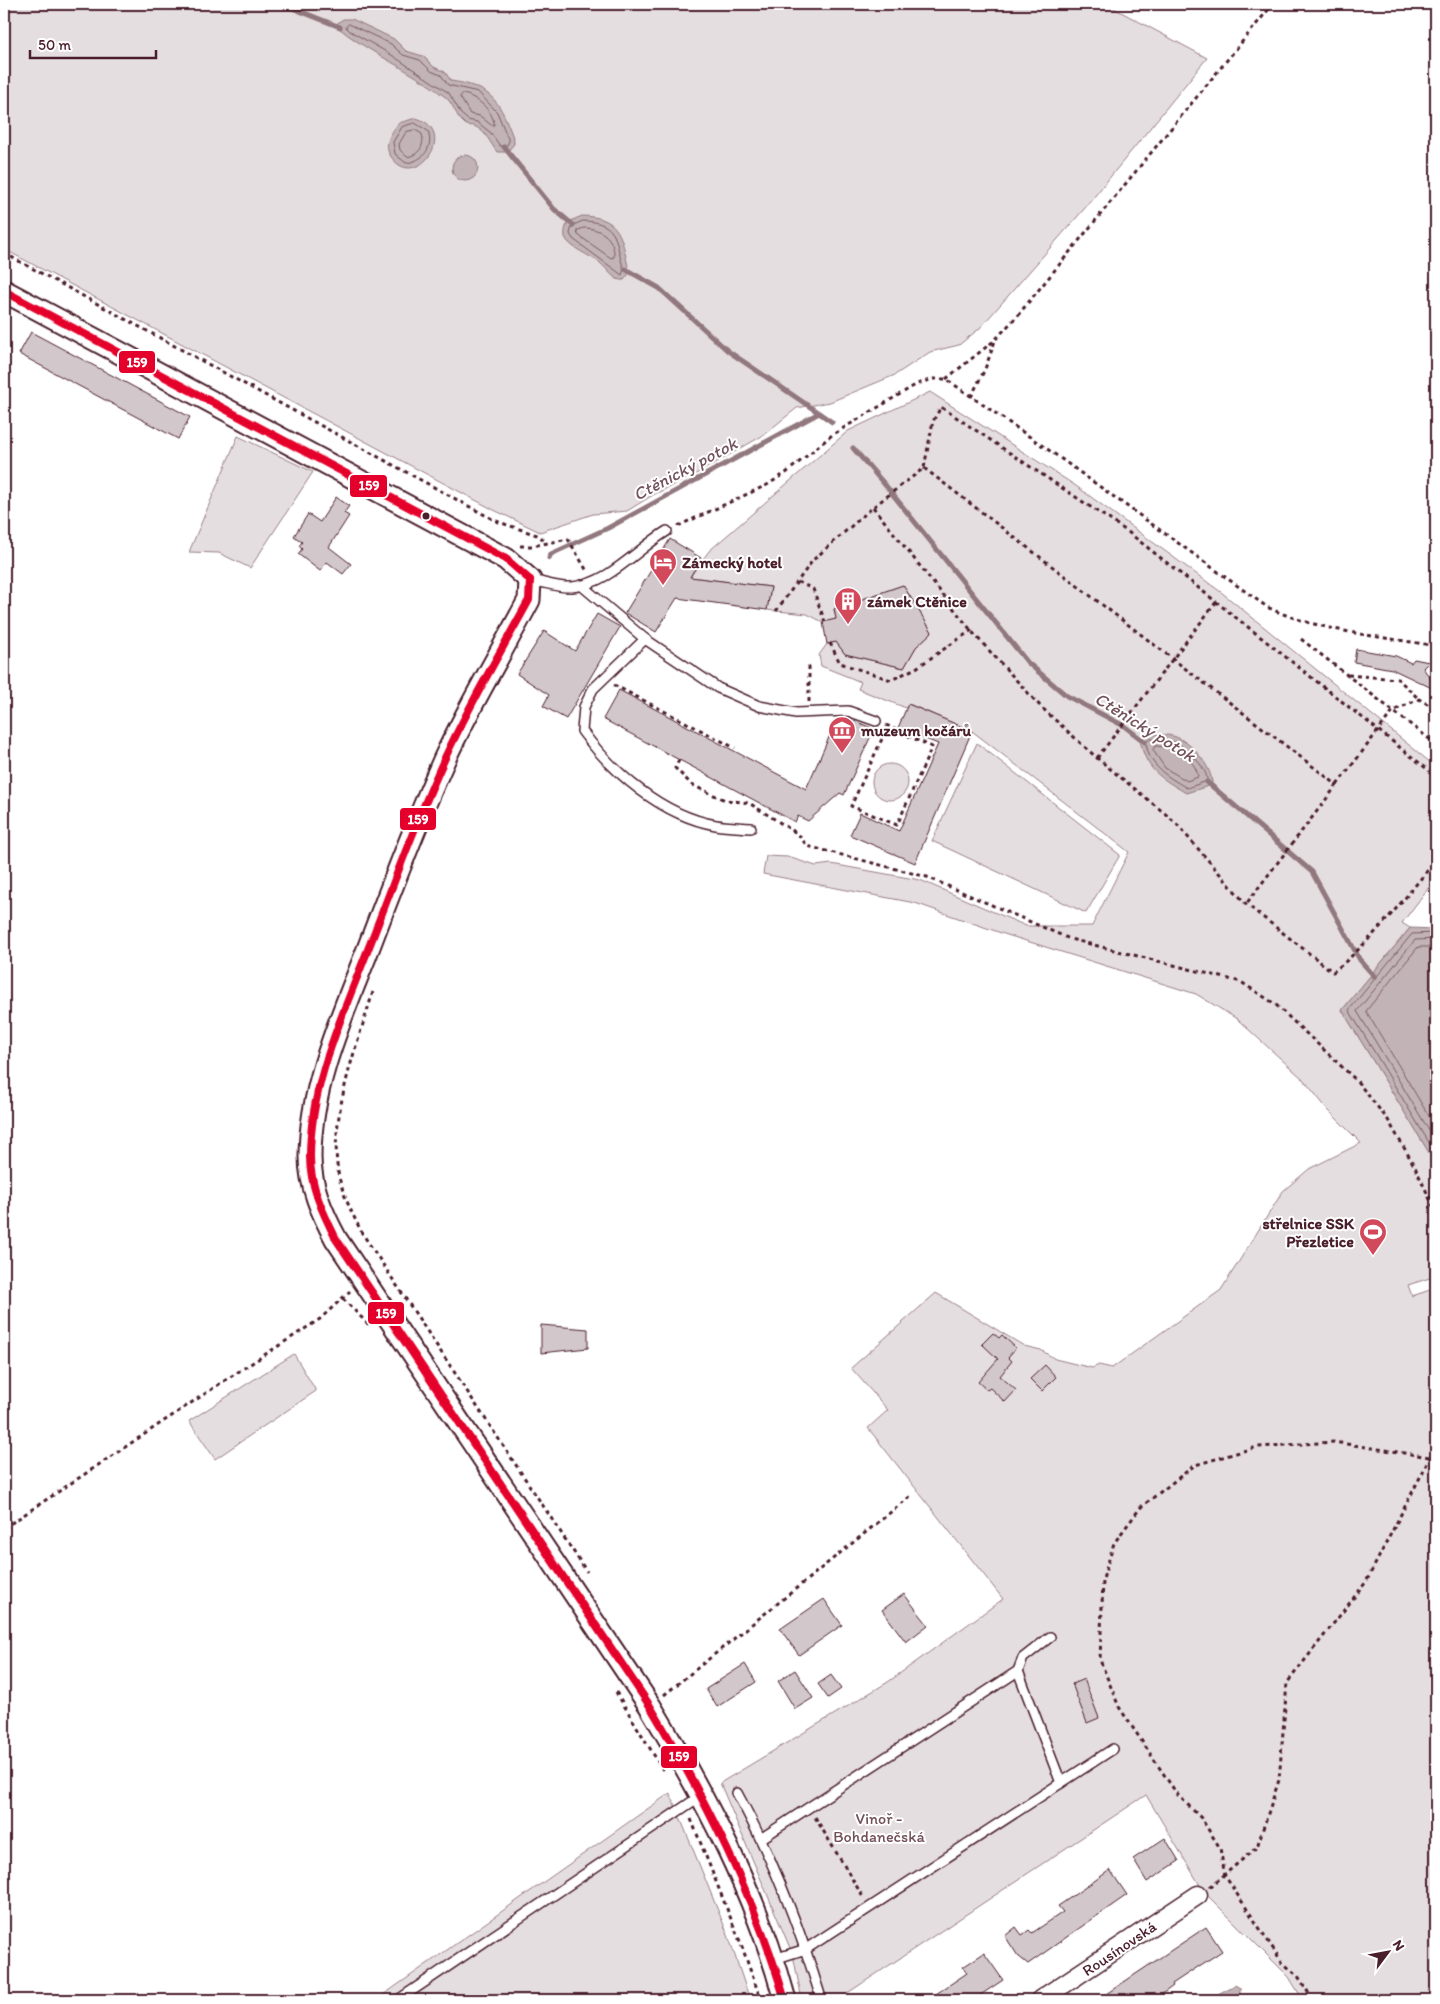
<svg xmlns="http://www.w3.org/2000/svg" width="1440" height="2004" font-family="Itim,sans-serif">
	<rect width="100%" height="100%" fill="#fff"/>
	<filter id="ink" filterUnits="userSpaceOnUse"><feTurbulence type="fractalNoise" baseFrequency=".02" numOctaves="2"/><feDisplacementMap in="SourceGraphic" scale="10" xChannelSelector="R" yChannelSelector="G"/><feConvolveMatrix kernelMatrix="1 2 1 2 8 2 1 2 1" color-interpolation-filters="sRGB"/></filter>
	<g filter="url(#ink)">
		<g fill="#e5dee0" stroke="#987e86">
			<path d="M4,4h1102l101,54 -122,150 -105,120 -21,17 -29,7 -35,23 -65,27 -33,6 -35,28 -66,38 -43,21 -26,16 -34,3 -53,18 -46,-22 -490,-261z"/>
			<path d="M930,392l146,94 145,106 215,175v111l-34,45 8,5 -68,82 94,154v112l-28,9 4,11 24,-8v712h-133l-14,-23 -85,-85 -58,-97 -309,205h-35l-9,-45 -73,-172 168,-101 115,-83 -135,-171 20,-18 -37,-42 85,-75 88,53 17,4 14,9 37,9 7,-3 13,3 109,-78 62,-99 26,-22 52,-26 -33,-33 -25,-31 -66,-60 -41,-25 -192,-60 -89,-31 -152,-29 3,-18 22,1 28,9 15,-2 89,16 106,46h66l37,-74 -157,-121 -63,-27 -3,4 -48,-19 3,-7 -40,-16 -2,-11 8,-11 9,-2 9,12 59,14 12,-21 16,-15 -29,-47 -69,24 2,10 -13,3 -16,-8 -40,-4 4,-23 -81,-10 19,-26 139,-120z"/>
			<path d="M238,436l75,36 -63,96 -31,-15 -30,-1z"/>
			<path d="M977,743l143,112 -34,58 -154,-72z"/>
			<circle cx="890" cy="782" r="18"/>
			<path d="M294,1354l22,37 -101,68 -26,-38z"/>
			<path d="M670,1793l58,142 22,65h-374z"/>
		</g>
		<g fill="#c1b3b6" stroke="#91787e">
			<path d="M343,19h9l42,20 12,12 17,5 11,11 11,5 6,9c42,6 49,21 63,59v4l-7,8h-10c-7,-9 -11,-21 -23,-26 -4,-1 -6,1 -10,-3 -9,-7 -10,-20 -20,-27 -34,-27 -76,-43 -109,-71z"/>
			<path d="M416,118c45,13 -2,77 -26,37 -7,-11 2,-24 9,-32z"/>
			<circle cx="465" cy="168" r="13"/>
			<path d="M582,216c35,1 39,16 45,46 2,8 4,11 -3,18 -10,2 -17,-12 -24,-17 -10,-8 -31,-15 -35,-26 -1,-6 1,-11 3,-15z"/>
			<path d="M1149,734c7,1 17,0 24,2 18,5 40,31 39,49l-26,8c-25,-15 -41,-23 -46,-54z"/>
			<path d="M1410,928l26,1v235l-94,-154z"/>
			<path d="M1235,1985l5,3v7l-7,5h-17v-5z"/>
		</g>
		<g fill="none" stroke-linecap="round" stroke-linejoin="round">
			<g stroke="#7a5a63" stroke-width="1">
				<path d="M349,24l42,20 12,11 17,5 11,11 10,4 7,10 30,7 19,20 12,29 -2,4 -7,1 -9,-13 -14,-11 -9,-2 -7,-6 -12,-21 -59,-39 -40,-23 -4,-4z"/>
				<path d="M463,94c13,2 31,17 31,31h-3l-11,-9 -10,-2 -10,-17z"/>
				<path d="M415,123l13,8c6,17 -5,30 -22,32l-11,-9 -2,-12 9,-15z"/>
				<path d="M415,130l7,4c3,12 -3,21 -15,23l-7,-7 -1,-6 7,-12z"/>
				<path d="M583,221c39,1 31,23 41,48l-2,6 -49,-36 -3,-5 2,-8z"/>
				<path d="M584,228c18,0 31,11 30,29l-3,1 -33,-23 -1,-4z"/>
				<path d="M1151,739c6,1 14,0 20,2 13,4 37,26 36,40l-20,7c-19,-11 -39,-22 -41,-46z"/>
				<path d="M1156,746c17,1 40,12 42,31l-11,4 -22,-13 -12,-18z"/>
				<path d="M1436,933l-24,1 -63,76 87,144"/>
				<path d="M1436,939l-21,1 -58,71 79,131"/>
				<path d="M1436,947h-18l-52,64 70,117"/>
			</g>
			<g stroke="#91787e" stroke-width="5">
				<path d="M282,4l58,23"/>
				<path d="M504,147l50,62 19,16"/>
				<path d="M625,269l34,19 69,63 91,62"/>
				<path d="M853,448l33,38 142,177 39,33 57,30 21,16"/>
				<path d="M549,558l2,-4 57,-26 211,-115 13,9"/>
				<path d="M1207,782l105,90 48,88 15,17"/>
			</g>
		</g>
		<g fill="#d2c7cb" stroke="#4a1f2b">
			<path d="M31,332l159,85 -12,22 -159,-85z"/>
			<path d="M336,497l13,9 -5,7 5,3 -20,31 22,17 -8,10 -16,-12 -7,9 -22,-17 4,-5 -3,-3 3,-4 -8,-6 14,-22 12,8z"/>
			<path d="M670,539l31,19 -11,19 81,10 -4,23 -90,-12 -21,34 -31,-19z"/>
			<path d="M903,585l29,47 -16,15 -12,21 -59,-14 -9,-12 -9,2 -4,-22 13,-3 -2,-10z"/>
			<path d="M597,614l23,13 -54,92 -23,-13 6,-11 -32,-21 27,-43 31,20z"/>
			<path d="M1356,649l40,7 15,7 3,-4 15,3 -6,6 13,18v4l-44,-21 -38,-7z"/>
			<path d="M619,690l187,99 24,-54 6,2 9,-20 29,12 -30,66 -4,-2 -32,28 -10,-5 -3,6 -192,-103z"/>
			<path d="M908,704l64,27 -57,132 -65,-28 10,-22 39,18 39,-87 -40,-16z"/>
			<path d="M541,1325l47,4v19l-47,5z"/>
			<path d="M993,1333l6,5 3,-3 14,13 -8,9 4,4 -12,15 16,14 -11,12 -15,-14 -3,2 -9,-8 20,-23 -16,-15z"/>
			<path d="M1045,1365l11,12 -14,14 -12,-12z"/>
			<path d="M904,1594l24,31 -22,17 -24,-32z"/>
			<path d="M824,1599l18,26 -43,30 -19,-26z"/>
			<path d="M745,1664l11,18 -39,25 -11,-18z"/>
			<path d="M795,1670l18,28 -18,11 -17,-28z"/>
			<path d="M831,1675l10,14 -13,9 -10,-14z"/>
			<path d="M1084,1679l15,39 -12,5 -15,-39z"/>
			<path d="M1165,1838l14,23 -32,21 -14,-23z"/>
			<path d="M1110,1870l17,25 -99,69 -10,-8 -13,-20 11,-9 6,8 7,-5 3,3 31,-21 -5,-6 6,-4z"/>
			<path d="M1206,1927l16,24 -50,33 1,2 -15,11 -3,-4 -10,7h-48z"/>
			<path d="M984,1953l19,27 -30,20h-46l40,-27 -4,-6z"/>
		</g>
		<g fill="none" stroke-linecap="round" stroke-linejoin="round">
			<g stroke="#4a1f2b" stroke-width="12">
				<g id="service">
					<path d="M530,580c13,2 29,8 42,7 37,-3 65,-38 95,-56"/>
					<path d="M581,585l64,54 73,49 41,18 37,7 52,-2 28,10"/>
					<path d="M645,639l-52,50 -9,18 -2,24c31,42 81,85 134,94 11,2 23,2 35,3"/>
					<path d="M1018,1671l43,112"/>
					<path d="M737,1793c36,65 62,133 84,205"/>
					<path d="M762,1838l256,-167 5,-13 27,-21"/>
					<path d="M774,1959l32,-10 307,-200"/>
					<path d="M398,2000l304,-205"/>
				</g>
			</g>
			<g stroke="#4a1f2b" stroke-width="21">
				<path id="minor" d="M1040,2000l158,-105"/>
			</g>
			<g stroke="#4a1f2b" stroke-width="25">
				<path id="tertiary" d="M4,291l502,268 24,21 -1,20c-28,53 -60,106 -85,160 -29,65 -54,131 -79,197 -25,63 -55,131 -55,200 0,29 12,56 26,82l314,467c56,93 107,189 135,294"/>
			</g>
			<g stroke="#4a1f2b" stroke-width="3" stroke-dasharray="4 4" stroke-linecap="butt">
				<path d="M4,253l492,268 41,14 10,7"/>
				<path d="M946,379l49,-39 23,-25 255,-311"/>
				<path d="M971,397l14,-28 10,-28"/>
				<path d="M924,468l413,317 -91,119"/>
				<path d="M873,507l101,127 67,73 56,51 77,63 72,83 87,68c39,-31 71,-73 103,-112"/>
				<path d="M678,526l89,-41 19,-12 46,-38 85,-51 16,-5h13l107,74 214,154c53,25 112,29 169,39"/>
				<path d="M520,546h12l36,-7 19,32"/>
				<path d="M798,582l15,7 12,33"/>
				<path d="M776,611l37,-51 60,-53 51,-39 9,-47 8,-14 187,125 308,244"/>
				<path d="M1301,639l92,72 26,-12 17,10"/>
				<path d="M830,643l10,20 51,17 25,-12 56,-38"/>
				<path d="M1348,675l50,4 21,20"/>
				<path d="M614,685l121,63"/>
				<path d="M809,702v-40"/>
				<path d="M886,725l46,22 -35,78 -46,-19 36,-78"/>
				<path d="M1097,758l120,-157"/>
				<path d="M679,760l-4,8 17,17 33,15 24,3 49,31 9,12 120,31 143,62 171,43 34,22 81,76 32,40 26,45 22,47"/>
				<path d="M1337,785l56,-74 43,33"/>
				<path d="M373,992c-16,53 -44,125 -35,180 4,22 14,41 24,61l225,339"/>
				<path d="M343,1299l27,27"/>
				<path d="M4,1528l217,-145 99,-64 30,-28"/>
				<path d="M616,1692l47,78"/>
				<path d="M664,1695l248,-200"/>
				<path d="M815,1817l48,80"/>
				<path d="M691,1819l50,125 20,56"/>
				<path d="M1210,1887l47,-40 22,-67 8,-97 79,-101 65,-126"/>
				<path d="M1313,2000l-15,-24 -16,-14 -57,-86 -5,-28 -19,-30 -24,-24 -58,-87 -19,-47 3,-81 11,-36 27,-36 54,-42 62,-18 77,-5 102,16"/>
			</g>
			<use href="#service" stroke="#fff" stroke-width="9"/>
			<use href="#minor" stroke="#fff" stroke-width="18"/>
			<use href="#tertiary" stroke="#fff" stroke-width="21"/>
			<g stroke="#fff" stroke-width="11">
				<g id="bus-1">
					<path d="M4,291l502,268 24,21"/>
					<path d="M530,580l-1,20c-29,53 -60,105 -85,160 -30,65 -53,131 -79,197 -25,64 -55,130 -55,200 0,29 13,56 26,82l314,467c56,94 104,189 135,294"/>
				</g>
			</g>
			<use href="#bus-1" stroke="#e4002b" stroke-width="8"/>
		</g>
	</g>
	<defs>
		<g id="hotel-pin" transform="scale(1.4375)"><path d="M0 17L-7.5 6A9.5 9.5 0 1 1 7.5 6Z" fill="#d1495b" stroke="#fff"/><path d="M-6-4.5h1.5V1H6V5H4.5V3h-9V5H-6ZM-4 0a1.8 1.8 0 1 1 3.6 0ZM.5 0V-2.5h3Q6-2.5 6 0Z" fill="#fff"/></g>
		<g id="building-pin" transform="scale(1.4375)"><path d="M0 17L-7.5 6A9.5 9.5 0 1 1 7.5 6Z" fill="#d1495b" stroke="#fff"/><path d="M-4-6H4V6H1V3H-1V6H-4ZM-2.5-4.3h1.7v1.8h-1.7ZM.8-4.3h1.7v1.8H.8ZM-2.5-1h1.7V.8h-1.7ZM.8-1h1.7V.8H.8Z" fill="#fff"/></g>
		<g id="museum-pin" transform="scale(1.4375)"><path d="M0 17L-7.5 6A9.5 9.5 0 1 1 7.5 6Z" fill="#d1495b" stroke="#fff"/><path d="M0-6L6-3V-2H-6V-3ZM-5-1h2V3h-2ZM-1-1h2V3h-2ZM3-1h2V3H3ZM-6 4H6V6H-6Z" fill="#fff"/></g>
		<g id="stadium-pin" transform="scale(1.4375)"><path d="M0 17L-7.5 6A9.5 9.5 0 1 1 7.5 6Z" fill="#d1495b" stroke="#fff"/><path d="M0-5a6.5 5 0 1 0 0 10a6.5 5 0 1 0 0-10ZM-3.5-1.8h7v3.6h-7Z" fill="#fff"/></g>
	</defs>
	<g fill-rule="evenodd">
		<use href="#hotel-pin" x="663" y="562"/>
		<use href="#building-pin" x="848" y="601"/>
		<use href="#museum-pin" x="842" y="730"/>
		<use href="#stadium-pin" x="1373" y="1232"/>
	</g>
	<circle fill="#4a1f2b" stroke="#fff" stroke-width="2" cx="426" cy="516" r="4.5"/>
	<g text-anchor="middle" stroke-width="4" stroke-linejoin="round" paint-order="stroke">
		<g font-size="16" font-weight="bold" fill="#4a1f2b" stroke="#fff" text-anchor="start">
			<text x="682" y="568">Zámecký hotel</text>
			<text x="867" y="607">zámek Ctěnice</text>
			<text x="861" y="736">muzeum kočárů</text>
			<text x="1354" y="1229" text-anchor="end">střelnice SSK<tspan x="1354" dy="18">Přezletice</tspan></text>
		</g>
		<g font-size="16" fill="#714f58" stroke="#fff">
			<text x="879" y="1824">Vinoř -<tspan x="879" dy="18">Bohdanečská</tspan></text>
		</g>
		<g font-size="16" fill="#4a1f2b" stroke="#fff">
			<text transform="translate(1119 1948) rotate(-34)" y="6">Rousínovská</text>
		</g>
		<g font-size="18" font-style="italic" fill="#74535c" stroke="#fff">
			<text transform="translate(685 469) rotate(-28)" y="6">Ctěnický potok</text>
			<text transform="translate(1145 727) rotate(32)" y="6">Ctěnický potok</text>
		</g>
	</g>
	<g stroke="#fff" stroke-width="2">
		<rect x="118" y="350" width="38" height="24" rx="5" fill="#e4002b"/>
		<rect x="349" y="474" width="39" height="24" rx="5" fill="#e4002b"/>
		<rect x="399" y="807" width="38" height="24" rx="5" fill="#e4002b"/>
		<rect x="367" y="1301" width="38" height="24" rx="5" fill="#e4002b"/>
		<rect x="660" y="1745" width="38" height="24" rx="5" fill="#e4002b"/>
	</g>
	<g font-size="14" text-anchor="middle" font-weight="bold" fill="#fff">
		<text x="137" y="367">159</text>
		<text x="369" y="490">159</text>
		<text x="418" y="824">159</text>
		<text x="386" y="1318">159</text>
		<text x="679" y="1761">159</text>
	</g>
	<rect width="1440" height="2004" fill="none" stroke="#fff" stroke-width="20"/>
	<rect x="10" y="10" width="1420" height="1984" fill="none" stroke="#4a1f2b" stroke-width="2" filter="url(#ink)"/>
	<g transform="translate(1388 1952) rotate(58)" stroke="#ffffff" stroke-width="4" paint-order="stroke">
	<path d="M0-4L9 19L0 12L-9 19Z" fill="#4a1f2b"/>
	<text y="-8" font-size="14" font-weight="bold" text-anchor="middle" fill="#4a1f2b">N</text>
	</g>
	<path d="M30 50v8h126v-8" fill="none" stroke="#4a1f2b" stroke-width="2.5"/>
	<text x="38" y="50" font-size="15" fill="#4a1f2b" stroke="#ffffff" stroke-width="4" paint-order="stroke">50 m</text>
</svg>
